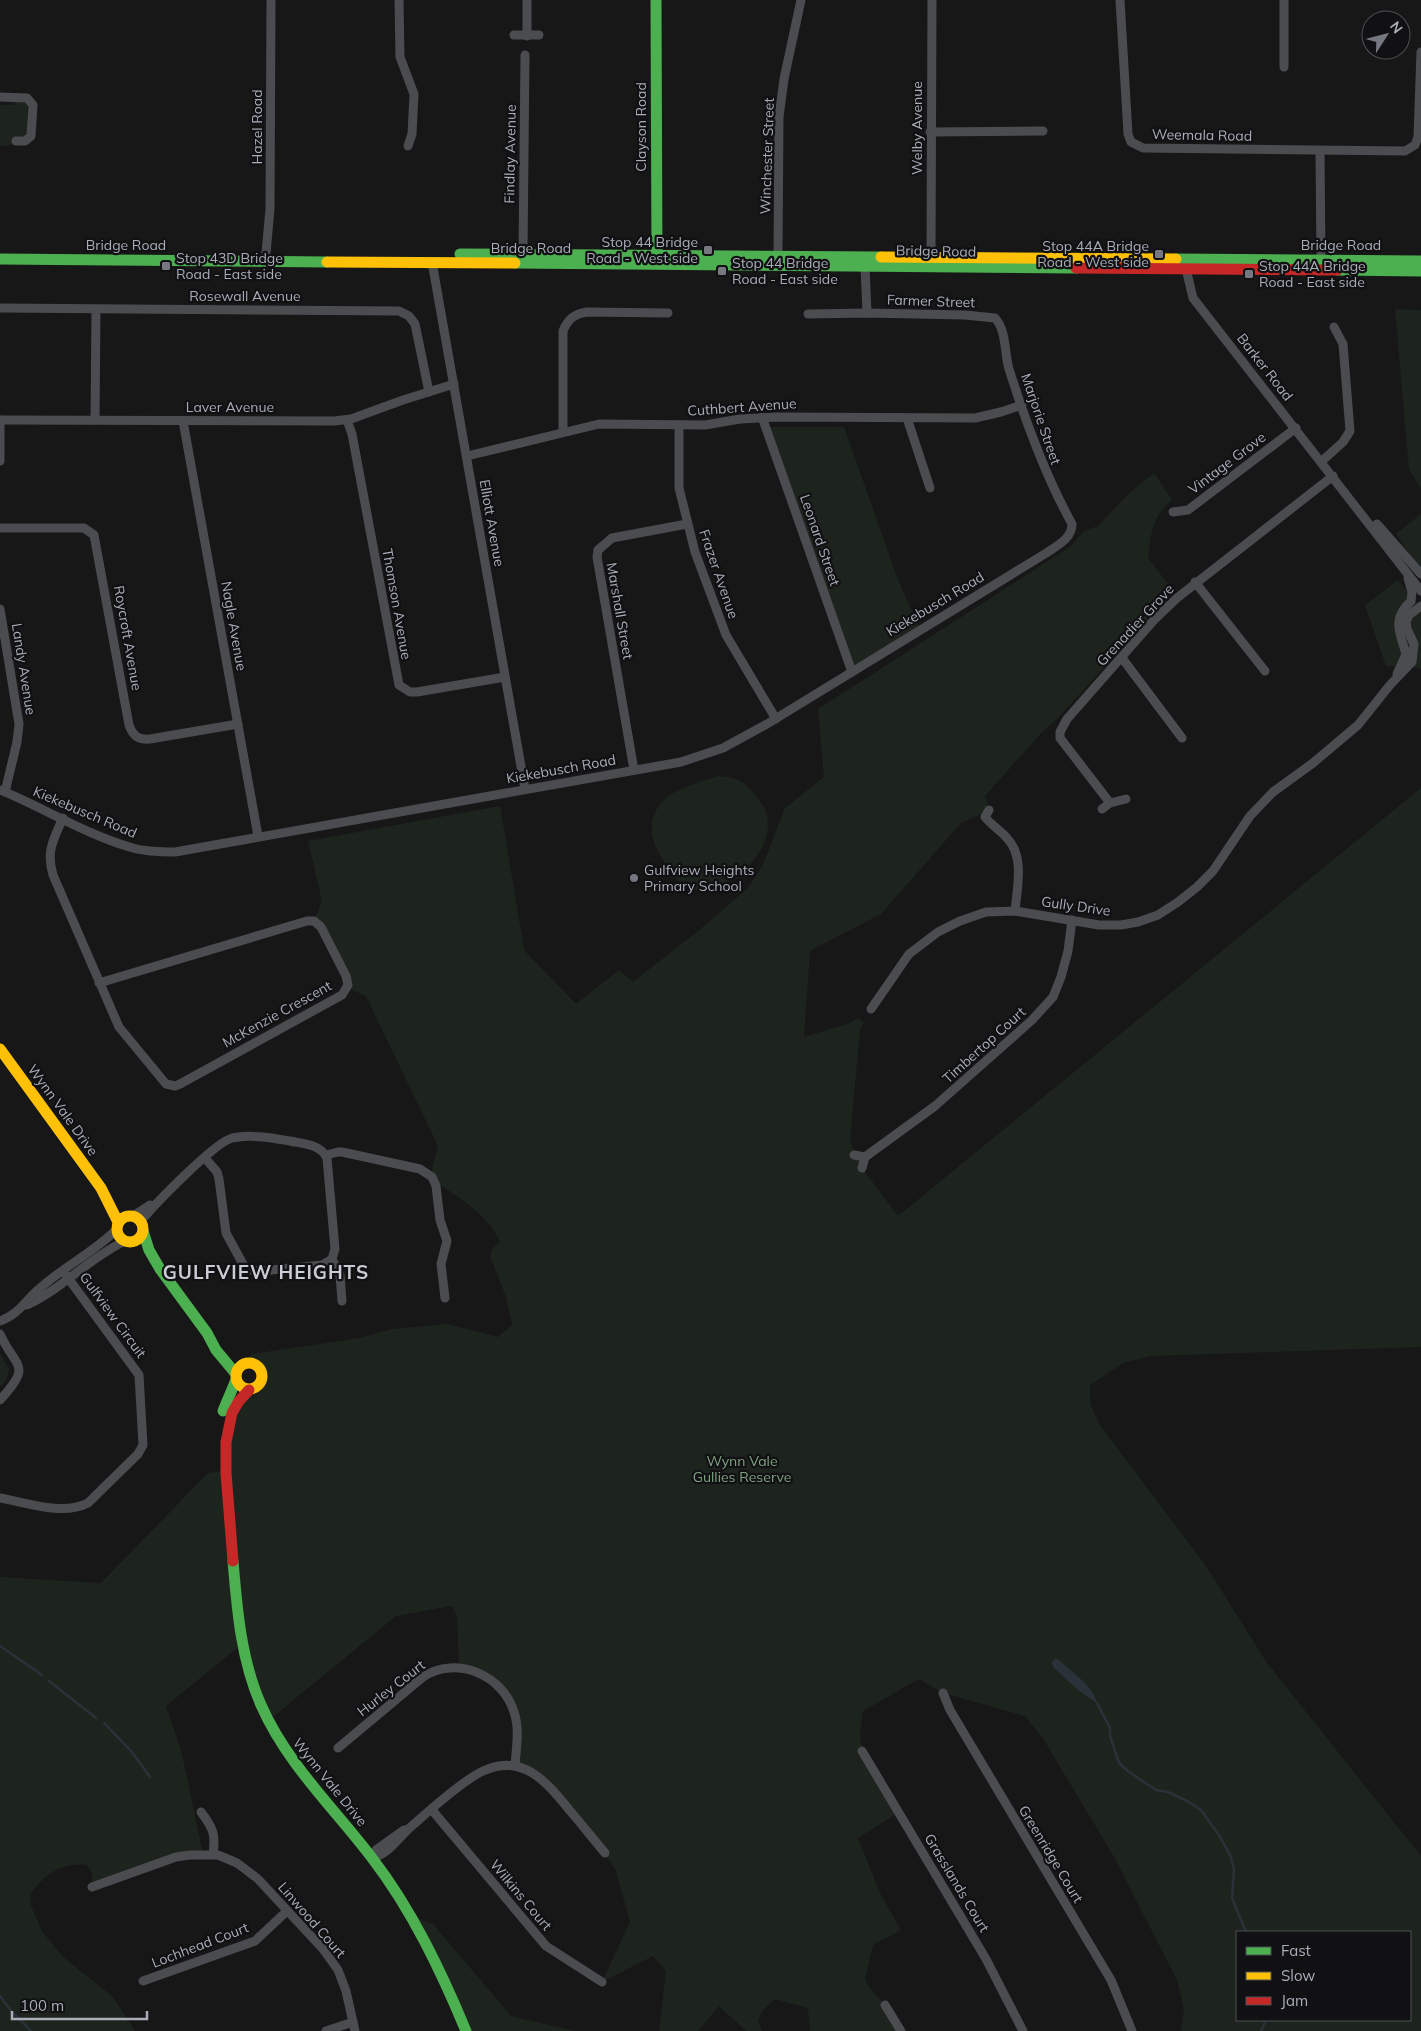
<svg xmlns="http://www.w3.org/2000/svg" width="1421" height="2031" font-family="Mulish,sans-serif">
	<rect width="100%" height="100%" fill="#171717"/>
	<g fill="#1d241e" fill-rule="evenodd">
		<path d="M16,101l7,1 4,3 1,27 -7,5 -8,1v7l-13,1v-41h14z"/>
		<path d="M1395,309l26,1v179l-12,-20z"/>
		<path d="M766,427h78l54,153 22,50 -68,42z"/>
		<path d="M1154,473l18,27c-19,15 -22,35 -24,58l24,31 -14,13 -15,22 -64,71 -22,24 -16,14 -56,63 4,14 -28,13 -80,91 -71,37 -6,86 46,-14 8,-5 6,4 -4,7 -10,112 12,27 36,48 523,-428v559l-270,9 -28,7 -33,22v19l10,21 106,141 61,97 154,193v175h-240l3,-22 -7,-29 -63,-123 -70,-117 -19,-24 -82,-23 -24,-14 -56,32 -3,22 2,18 37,61 -41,26 22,55 21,37 -28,15 -8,34 7,12 13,14 16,26h-91l-2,-23 -33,-9 -13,12 -4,10 4,10h-16l-27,-25 -21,25h-39l7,-60 -13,-15 -51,26 28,-60 -14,-51 -11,-18 -54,-65 -36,-22v-51l-16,-27 -40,-21 -2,-51 -5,-10 -56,10 -128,105 -26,-77 -76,62 15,44 22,104 -13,1 -98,32v-14l-5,-8c-24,-3 -42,9 -57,29l1,12 11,25 20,25 51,41 22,34h-135v-454l101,6 107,-110 18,-3 1,-37 25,-43 5,-3 6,-9 -3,-10 -9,-5 -1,-7 2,-2 107,-16 33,-9 55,-5 51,13 14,-12 -6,-28 -16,-41 3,-8 7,-6c-11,-27 -42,-45 -66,-61l-4,-5 8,-30 -72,-150 -19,-8 -33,-67 8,-20 -14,-60 192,-35 24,144 52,54 43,-34 14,12 65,-51 50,-43 14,-21 23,-59 39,-31 -6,-68 252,-162 14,-16 14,-5 30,-32zM1237,1932h173v88h-173z"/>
		<path d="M1421,514v58l-25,-38z"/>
		<path d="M1398,580l23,28v62l-2,-2 -33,-2 -21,-61z"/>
		<path d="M718,776c20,2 25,4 38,20 3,4 7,9 9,13 14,37 -25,72 -58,81 -6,2 -16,-1 -23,-2 -20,-25 -49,-58 -20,-88 11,-11 39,-19 54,-24z"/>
		<path d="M0,1353l9,16 -3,12 -6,6z"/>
		<path d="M411,1916l22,8 78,92 64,15h-109z"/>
	</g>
	<path fill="#2a3239" d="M1055,1659h3c13,14 34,24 39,44l-18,-12 -26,-24 -1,-5z"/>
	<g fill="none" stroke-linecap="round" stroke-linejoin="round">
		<g stroke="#2a3239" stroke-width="2.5">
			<path d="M0,1646l42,29"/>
			<path d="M49,1681l47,37"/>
			<path d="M1097,1703l13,25v8l9,27 10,9 27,18 12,2 21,10 12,8 18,25 12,22 3,13 -2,28 14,34"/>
			<path d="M104,1723l28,29 18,25"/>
			<path d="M0,1996l12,16 19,19"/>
			<path d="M1261,2031l5,-11"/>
		</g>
		<g stroke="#4b4c50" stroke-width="9">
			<path d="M399,0l1,57 14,37 -2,40 -4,12"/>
			<path d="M527,0v36"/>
			<path d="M1120,0l8,134 3,8 12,6 262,3 10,-6 3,-8 3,-85"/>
			<path d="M1284,0v67"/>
			<path d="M514,35h25"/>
			<path d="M0,97l27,1 6,7 -2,31 -6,5h-9"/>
			<path d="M930,132l113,-1"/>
			<path d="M1320,151l1,109"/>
			<path d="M266,253l4,-44 1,-209"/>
			<path d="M523,253l2,-198"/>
			<path d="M778,255l1,-138 5,-38 17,-79"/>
			<path d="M931,257l1,-257"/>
			<path d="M432,262l93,527"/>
			<path d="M865,266l2,47"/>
			<path d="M1186,269l7,29 228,293"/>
			<path d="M0,308l399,3 10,5 6,8 14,68"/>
			<path d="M762,417l90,255"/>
			<path d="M907,418l23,70"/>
			<path d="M0,420l334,1 17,-2 52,-19 51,-16"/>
			<path d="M95,420l1,-111"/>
			<path d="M347,420l5,14 47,251 11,7h7l88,-15"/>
			<path d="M183,421l75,415"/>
			<path d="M679,425v63l16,64 31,83 50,84"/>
			<path d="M563,432v-101c5,-12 11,-17 24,-19l81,1"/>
			<path d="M467,456l132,-32 106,1 35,-6 37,-2 198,1 26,-6 21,-7"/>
			<path d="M0,461v-41"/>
			<path d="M1322,461l21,-19 7,-11 -7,-87 -9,-17"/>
			<path d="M1173,512l15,-2 108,-82"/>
			<path d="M1377,524l44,50"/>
			<path d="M0,528h84l10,7 35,190c4,11 9,15 21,14l88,-15"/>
			<path d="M1195,582l70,89"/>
			<path d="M0,609l19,115 -2,18 -12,50"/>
			<path d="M1122,658l60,80"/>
			<path d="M1397,674l9,-20c-6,-22 -15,-34 5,-53l1,-9 -4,-14"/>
			<path d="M634,770l-37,-213 1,-7 14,-12 75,-14"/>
			<path d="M0,790c44,18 87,45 133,58 14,4 28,4 42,4l506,-90 42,-14 44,-24 281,-172c10,-7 24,-14 24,-28 -27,-49 -46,-101 -63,-155 -5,-16 -2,-38 -14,-51l-30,-3 -98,-2 -59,1"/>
			<path d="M1110,803l-50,-65v-6l7,-13 87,-99 23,-22 156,-122"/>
			<path d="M1102,809l8,-6 16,-4"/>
			<path d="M989,810l-4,7c3,5 17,15 22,21 18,19 10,50 8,73"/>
			<path d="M63,818c-10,22 -17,34 -10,57l66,152 47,57 9,2 5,-2 162,-89 6,-10 -2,-9 -25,-49 -7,-6h-7l-208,62"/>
			<path d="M871,1009l38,-55 29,-22 22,-11 26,-9 29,-1 84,14h22l17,-3 20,-7 20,-13 19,-15 16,-16 37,-55 23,-24 40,-29 45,-38 32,-40 22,-23 2,-18 -7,-15 -1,-7 3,-7 12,-9"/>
			<path d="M326,1155l12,-3h4l78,17 12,8 4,9 4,34 7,21 -6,23 4,34"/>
			<path d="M854,1155l11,2"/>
			<path d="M862,1168l3,-11 70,-51 97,-86 21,-23 8,-20 7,-26 4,-31"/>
			<path d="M133,1216l17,-11"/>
			<path d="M141,1221c14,-17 73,-78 91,-83 18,-4 40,0 58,3 14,3 30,3 37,17l8,91 -3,10 -10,6 -61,6 -10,-1 -7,-4 -18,-33 -7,-54 -2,-7 -12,-14"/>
			<path d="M332,1259l8,16 2,26"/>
			<path d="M27,1305c35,-16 62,-47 98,-64"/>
			<path d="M0,1321c18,-6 25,-20 39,-32 24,-22 54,-36 77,-59"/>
			<path d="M0,1334c16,35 33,30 0,66"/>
			<path d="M0,1498c27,5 63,18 88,5l50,-49 5,-9 -4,-70 -76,-104"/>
			<path d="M943,1693l7,17 161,270 21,51"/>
			<path d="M338,1748l85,-71c33,-22 80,-2 91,35 6,17 2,37 1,54"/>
			<path d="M862,1751l124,208 37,72"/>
			<path d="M432,1810l114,136 56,36"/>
			<path d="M201,1812c12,16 15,22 12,42"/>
			<path d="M372,1858c18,-4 27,-22 41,-33 17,-15 50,-45 70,-54 41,-19 65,13 88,41 12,14 23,28 34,41"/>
			<path d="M372,1858l4,-8 28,-20"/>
			<path d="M92,1887l84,-30 14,-2h28l19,8 21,16 65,70 15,21 8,21 9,40"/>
			<path d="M143,1981l112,-40 32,-30"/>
			<path d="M885,2005l16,26"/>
			<path d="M326,2031l27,-9"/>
		</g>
		<g stroke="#4caf50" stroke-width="11">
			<path d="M656,0l1,262"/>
			<path d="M460,254l421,3"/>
			<path d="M0,259l327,3"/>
			<path d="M1176,259l245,2"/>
			<path d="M515,263l561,5"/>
			<path d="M1337,270l84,1"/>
			<path d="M143,1231l6,19 11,19 47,64 9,17 20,24"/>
			<path d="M223,1411l13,-31"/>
			<path d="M233,1561c4,48 8,99 28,144 26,59 73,103 111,153 40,52 69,113 94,173"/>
		</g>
		<g stroke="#ffc107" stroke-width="11">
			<path d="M881,257l295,2"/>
			<path d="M327,262l188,1"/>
			<path d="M0,1049l101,139 17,34"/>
			<circle cx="130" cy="1229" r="13"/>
			<circle cx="249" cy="1376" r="13"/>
		</g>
		<g stroke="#c62828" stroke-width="11">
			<path d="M1076,268l261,2"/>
			<path d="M233,1561l-7,-88v-31l6,-29 7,-12 10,-11"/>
		</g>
	</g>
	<g fill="#757880" stroke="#111113" stroke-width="2">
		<rect x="703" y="245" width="10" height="10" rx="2.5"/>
		<rect x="1154" y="249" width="10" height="10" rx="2.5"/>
		<rect x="161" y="261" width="10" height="10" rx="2.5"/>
		<rect x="717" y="266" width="10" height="10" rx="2.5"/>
		<rect x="1244" y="269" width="10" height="10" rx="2.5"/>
		<circle cx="634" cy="878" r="5"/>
	</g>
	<g text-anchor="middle" stroke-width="4.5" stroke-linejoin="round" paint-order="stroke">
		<g font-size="14" fill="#a8adb8" stroke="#111113">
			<text transform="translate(257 127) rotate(-90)" y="5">Hazel Road</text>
			<text transform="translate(641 127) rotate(-90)" y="5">Clayson Road</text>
			<text transform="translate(917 128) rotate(-90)" y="5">Welby Avenue</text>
			<text transform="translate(1202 135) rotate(1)" y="5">Weemala Road</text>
			<text transform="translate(510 154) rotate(-89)" y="5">Findlay Avenue</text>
			<text transform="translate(767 156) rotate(-88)" y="5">Winchester Street</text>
			<text x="126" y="250">Bridge Road</text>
			<text x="1341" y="250">Bridge Road</text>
			<text x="531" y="253">Bridge Road</text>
			<text transform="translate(936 251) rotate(1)" y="5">Bridge Road</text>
			<text x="245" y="301">Rosewall Avenue</text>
			<text transform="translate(931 301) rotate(2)" y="5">Farmer Street</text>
			<text transform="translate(1265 367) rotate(52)" y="5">Barker Road</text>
			<text x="230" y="412">Laver Avenue</text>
			<text transform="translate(742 407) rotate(-4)" y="5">Cuthbert Avenue</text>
			<text transform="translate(1041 419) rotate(71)" y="5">Marjorie Street</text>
			<text transform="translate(1227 463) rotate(-37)" y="5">Vintage Grove</text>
			<text transform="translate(492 523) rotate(80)" y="5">Elliott Avenue</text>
			<text transform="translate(820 540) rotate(71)" y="5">Leonard Street</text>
			<text transform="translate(719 574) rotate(71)" y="5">Frazer Avenue</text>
			<text transform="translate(397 604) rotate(80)" y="5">Thomson Avenue</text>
			<text transform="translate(935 604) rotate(-31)" y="5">Kiekebusch Road</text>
			<text transform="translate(620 611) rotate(80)" y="5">Marshall Street</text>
			<text transform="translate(1135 625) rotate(-47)" y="5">Grenadier Grove</text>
			<text transform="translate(234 626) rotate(80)" y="5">Nagle Avenue</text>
			<text transform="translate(128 638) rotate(80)" y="5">Roycroft Avenue</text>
			<text transform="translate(24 669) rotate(81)" y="5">Landy Avenue</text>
			<text transform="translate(561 769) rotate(-10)" y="5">Kiekebusch Road</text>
			<text transform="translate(85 812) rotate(23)" y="5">Kiekebusch Road</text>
			<text transform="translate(1076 906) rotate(8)" y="5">Gully Drive</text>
			<text transform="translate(277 1014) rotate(-29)" y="5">McKenzie Crescent</text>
			<text transform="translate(984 1045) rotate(-42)" y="5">Timbertop Court</text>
			<text transform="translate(63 1110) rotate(54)" y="5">Wynn Vale Drive</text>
			<text transform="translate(113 1315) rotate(54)" y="5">Gulfview Circuit</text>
			<text transform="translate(391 1688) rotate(-38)" y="5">Hurley Court</text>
			<text transform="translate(330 1782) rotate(51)" y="5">Wynn Vale Drive</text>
			<text transform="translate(1051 1854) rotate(59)" y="5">Greenridge Court</text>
			<text transform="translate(957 1883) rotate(59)" y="5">Grasslands Court</text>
			<text transform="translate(521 1895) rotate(50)" y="5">Wilkins Court</text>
			<text transform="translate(312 1920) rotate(49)" y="5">Linwood Court</text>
			<text transform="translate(200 1945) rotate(-21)" y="5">Lochhead Court</text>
		</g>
		<g font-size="14" fill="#a8adb8" stroke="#111113" text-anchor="start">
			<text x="698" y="247" text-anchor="end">Stop 44 Bridge<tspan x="698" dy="16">Road - West side</tspan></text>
			<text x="1149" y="251" text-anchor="end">Stop 44A Bridge<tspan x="1149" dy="16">Road - West side</tspan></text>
			<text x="176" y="263">Stop 43D Bridge<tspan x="176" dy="16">Road - East side</tspan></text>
			<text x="732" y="268">Stop 44 Bridge<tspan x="732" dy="16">Road - East side</tspan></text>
			<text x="1259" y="271">Stop 44A Bridge<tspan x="1259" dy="16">Road - East side</tspan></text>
			<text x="644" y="875">Gulfview Heights<tspan x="644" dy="16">Primary School</tspan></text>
		</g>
		<g font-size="14" fill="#7fa381" stroke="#111113">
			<text x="742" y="1466">Wynn Vale<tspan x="742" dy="16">Gullies Reserve</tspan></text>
		</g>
		<g font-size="19" font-weight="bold" letter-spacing="1" fill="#c9ccd4" stroke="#111113">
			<text x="266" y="1279">GULFVIEW HEIGHTS</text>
		</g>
	</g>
	<rect x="1236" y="1931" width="175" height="90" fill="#111113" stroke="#4d4f55"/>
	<rect x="1246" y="1947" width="25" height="8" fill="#4caf50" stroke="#4d4f55"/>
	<text x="1281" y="1956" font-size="15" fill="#a8adb8">Fast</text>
	<rect x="1246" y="1972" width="25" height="8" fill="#ffc107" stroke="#4d4f55"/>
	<text x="1281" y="1981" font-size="15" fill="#a8adb8">Slow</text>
	<rect x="1246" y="1997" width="25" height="8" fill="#c62828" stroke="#4d4f55"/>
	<text x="1281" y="2006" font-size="15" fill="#a8adb8">Jam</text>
	<g transform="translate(1386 35) rotate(54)"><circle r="24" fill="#111113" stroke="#4d4f55"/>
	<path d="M0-4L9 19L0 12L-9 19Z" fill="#757880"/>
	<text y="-8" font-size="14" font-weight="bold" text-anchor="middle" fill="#a8adb8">N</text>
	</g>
	<path d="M12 2011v8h135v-8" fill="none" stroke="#a8adb8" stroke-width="2.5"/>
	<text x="20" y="2011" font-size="15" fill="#a8adb8" stroke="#111113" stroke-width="4" paint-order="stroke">100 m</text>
</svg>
